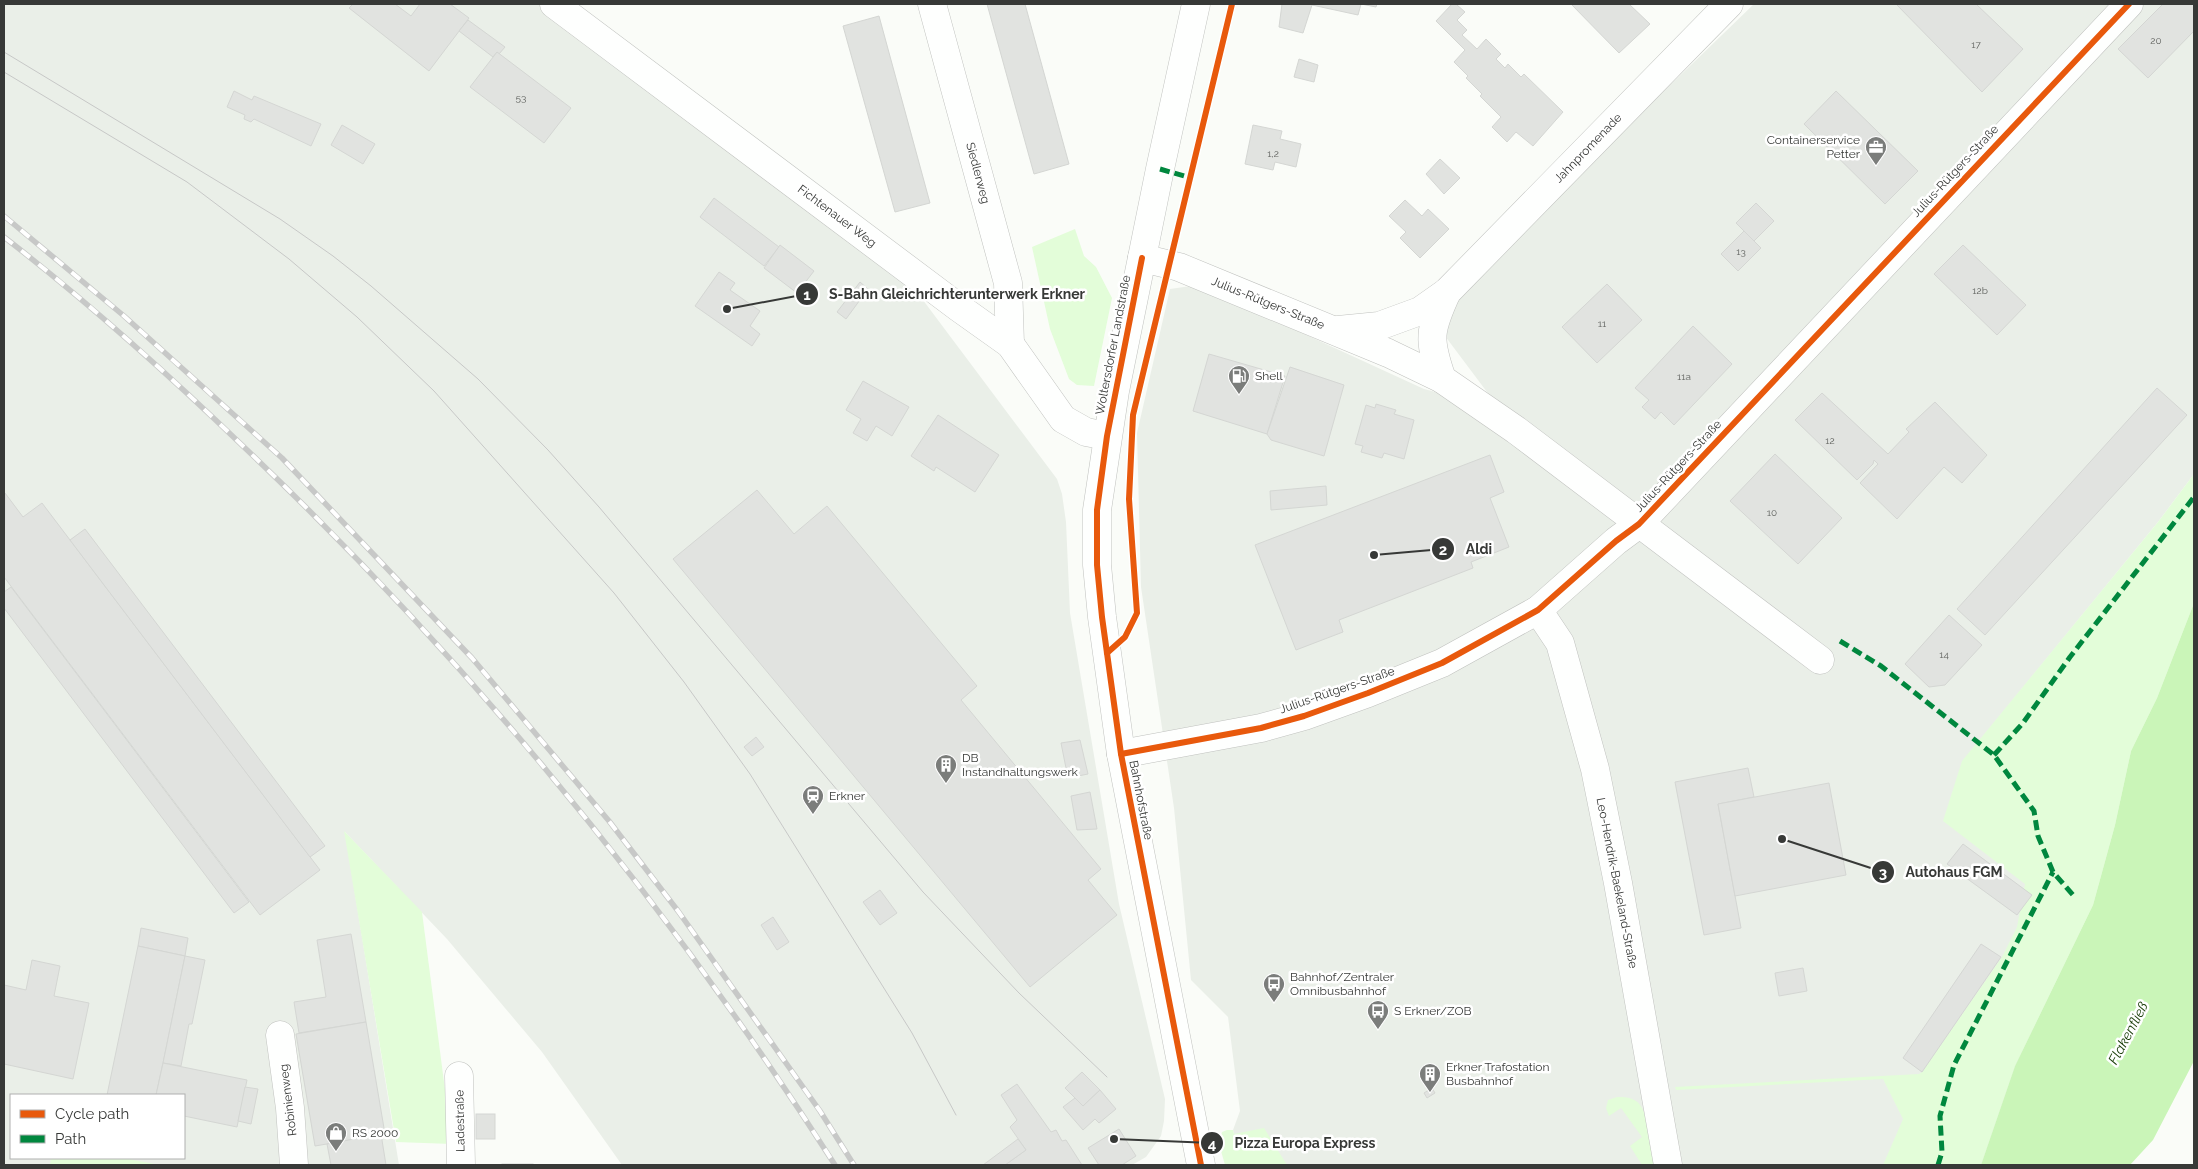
<svg xmlns="http://www.w3.org/2000/svg" width="2198" height="1169" font-family="Raleway,sans-serif">
	<rect width="100%" height="100%" fill="#fafcf8"/>
	<g fill="#eaefe8" fill-rule="evenodd">
		<path d="M4,4h549l352,272 152,203 5,15 4,28 4,91 49,291 46,195 -1,22 -3,15 -15,21 -14,8h-510l-80,-113 -95,-113 -102,-107 54,333h-395zM11,1095h173v63h-173z"/>
		<path d="M1754,4h440v470l-36,48 -196,240 74,106 14,124 -35,74 -34,99h-740l-8,-35 7,-19 -12,-94 -37,-37 -17,-172 -33,-221 -4,-154 33,-144 28,-4 226,104 75,19 -63,-84 16,-28z"/>
	</g>
	<g fill="#e3fdd9">
		<path d="M1075,229l9,27 12,11 16,31 -18,88 -17,-1 -8,-6 -19,-50 -18,-82z"/>
		<path d="M2194,474v129l-37,95 -26,53 -16,74 -22,80 -78,161 -34,99h-98l20,-46 -20,-40 -207,11 -1,-3 244,-13 3,-2 80,-115 15,-30 8,-43 -82,-63 19,-60 196,-239z"/>
		<path d="M344,831l78,81 30,232 -56,-2z"/>
		<path d="M1617,1097c7,0 13,0 19,4 13,8 16,49 18,64h-12l-12,-19 12,-9 -21,-29 -12,8 -3,-8 2,-8z"/>
		<path d="M1264,1128l23,37h-62l-6,-21 3,-12 5,-2h6l1,4z"/>
		<path d="M51,1158h72l37,7h-110z"/>
	</g>
	<path fill="#caf5b8" d="M2194,603v458l-41,79 -23,25h-149l34,-99 78,-161 22,-80 16,-74 26,-53z"/>
	<g fill="#e1e3e0" stroke="#d4d6d3">
		<path d="M353,4h42l16,12 9,-12h30l19,14 -40,53 -80,-63z"/>
		<path d="M987,4h38l44,160 -35,10z"/>
		<path d="M1282,4h95l-1,3 -15,-3 -3,11 -46,-10 -9,28 -24,-6z"/>
		<path d="M1452,4h4l9,8 -8,8 10,10 -5,5 15,14 9,-10 15,15 -5,5 9,9 3,-4 13,13 3,-3 39,38 -30,34 -17,-14 -9,10 -15,-15 9,-10 -21,-21 2,-2 -16,-16 2,-2 -14,-14 11,-12 -29,-29z"/>
		<path d="M1571,4h58l21,20 -31,29z"/>
		<path d="M1896,4h80l47,45 -41,43z"/>
		<path d="M2163,4h31v27l-46,47 -30,-29z"/>
		<path d="M879,16l51,187 -35,9 -52,-186z"/>
		<path d="M468,20l37,27 -6,7 -2,-2 -4,5 -34,-26z"/>
		<path d="M497,52l74,56 -27,35 -74,-56z"/>
		<path d="M1299,59l19,6 -4,17 -20,-5z"/>
		<path d="M234,91l18,9 2,-4 67,28 -10,22 -57,-27 -3,3 -7,-3 1,-4 -18,-8z"/>
		<path d="M1836,91l82,80 -33,33 -81,-80z"/>
		<path d="M342,125l33,19 -12,20 -32,-19z"/>
		<path d="M1253,125l29,6 -2,8 21,5 -5,23 -21,-5 -2,8 -28,-6z"/>
		<path d="M1440,159l20,19 -16,16 -18,-20z"/>
		<path d="M714,198l65,49 -15,19 -64,-49z"/>
		<path d="M1405,200l17,16 6,-7 21,20 -29,29 -20,-20 6,-6 -17,-16z"/>
		<path d="M1756,203l18,18 -20,20 -18,-18z"/>
		<path d="M1744,231l17,17 -23,23 -17,-17z"/>
		<path d="M780,245l34,26 -17,22 -33,-25z"/>
		<path d="M1963,245l63,60 -29,30 -63,-61z"/>
		<path d="M719,272l16,11 -5,7 30,21 -10,15 10,8 -8,12 -57,-40z"/>
		<path d="M860,282l8,7 -22,30 -9,-7z"/>
		<path d="M1607,284l35,36 -45,43 -35,-36z"/>
		<path d="M1693,326l39,38 -58,61 -13,-13 -6,7 -13,-12 7,-7 -14,-12z"/>
		<path d="M1209,354l76,22 -18,58 -74,-23z"/>
		<path d="M1290,367l54,18 -20,71 -53,-16 -4,-6z"/>
		<path d="M863,381l46,26 -17,29 -16,-10 -9,15 -14,-8 8,-14 -15,-9z"/>
		<path d="M2157,388l30,27 -202,220 -28,-26z"/>
		<path d="M1822,393l66,61 21,-22 -3,-3 29,-27 52,53 -25,28 -18,-16 -47,52 -37,-36 18,-19 -4,-4 -1,4 -16,16 -62,-60z"/>
		<path d="M1376,404l20,6 -2,4 20,6 -10,39 -20,-6 -2,5 -21,-6 2,-6 -8,-2 11,-39 9,3z"/>
		<path d="M938,415l61,40 -24,37 -39,-25 -2,4 -23,-15z"/>
		<path d="M1775,454l67,64 -44,46 -68,-63z"/>
		<path d="M1490,455l14,37 -14,6 19,49 -38,15 2,6 -134,52 4,12 -47,18 -41,-105z"/>
		<path d="M1326,486l1,19 -56,5 -1,-19z"/>
		<path d="M757,490l37,44 33,-28 150,180 -16,14 140,169 -13,11 29,35 -87,72 -357,-428z"/>
		<path d="M5,493l18,24 19,-14 278,367 -60,45 -256,-338z"/>
		<path d="M85,529l240,317 -15,11 -240,-317z"/>
		<path d="M11,587l238,315 -15,11 -230,-305v-16z"/>
		<path d="M1949,615l33,30 -37,40 -16,2 -24,-23z"/>
		<path d="M756,737l8,10 -12,9 -8,-9z"/>
		<path d="M1080,740l8,34 -20,4 -7,-35z"/>
		<path d="M1748,768l6,29 -36,7 23,124 -37,7 -29,-153z"/>
		<path d="M1829,783l17,92 -111,21 -17,-92z"/>
		<path d="M1090,792l7,37 -20,1 -6,-34z"/>
		<path d="M1963,844l69,51 -15,20 -70,-51z"/>
		<path d="M880,890l17,23 -17,12 -17,-23z"/>
		<path d="M773,917l16,25 -12,8 -16,-25z"/>
		<path d="M141,928l47,10 -3,18 -47,-10z"/>
		<path d="M351,934l15,88 -67,11 -5,-31 32,-5 -9,-57z"/>
		<path d="M1981,944l20,13 -79,115 -19,-14z"/>
		<path d="M138,946l47,10 -22,107 -7,32h-49z"/>
		<path d="M185,956l20,4 -13,64h-3l-8,42 -18,-3z"/>
		<path d="M32,960l28,6 -6,30 35,7 -16,76 -69,-15v-79l22,5z"/>
		<path d="M1803,968l4,23 -28,5 -4,-23z"/>
		<path d="M366,1022l19,112 -70,12 -19,-112z"/>
		<path d="M163,1063l84,17 -10,47 -53,-11v-21h-28z"/>
		<path d="M1082,1072l18,18 -17,16 -18,-18z"/>
		<path d="M1017,1084l34,48 5,-2 6,11 4,-1 16,25h-77l21,-15 -16,-23 7,-7 -16,-25z"/>
		<path d="M245,1087l13,2 -7,35 -13,-3z"/>
		<path d="M1432,1088l3,5 -8,5 -3,-5z"/>
		<path d="M1100,1090l16,19 -17,14 -4,-4 -12,11 -20,-23 12,-9 8,8z"/>
		<rect x="476" y="1114" width="19" height="25"/>
		<path d="M1119,1129l17,27 -14,9h-23l-11,-17z"/>
		<path d="M381,1134l5,31h-55l-4,-21z"/>
		<path d="M1018,1139l8,11 -21,15h-22z"/>
		<rect x="502" y="1164" width="31" height="1"/>
	</g>
	<g fill="none" stroke-linecap="round" stroke-linejoin="round">
		<g stroke="#c0c2bf" stroke-width="29">
			<g id="minor">
				<path d="M554,4l404,303 52,37 53,75 23,13 21,4"/>
				<path d="M932,4l76,279 2,61"/>
				<path d="M1142,258l37,9 209,86 54,26 74,51 304,230"/>
				<path d="M1338,330l41,-4 41,-15 27,-19 282,-288"/>
				<path d="M1442,379c-14,-40 -13,-48 5,-87"/>
				<path d="M1538,610l22,33 35,126 23,114 50,282"/>
				<path d="M1121,754l140,-26 43,-12 64,-23 74,-30 96,-53 78,-69 23,-17 490,-520"/>
				<path d="M280,1035l10,73 4,57"/>
				<path d="M459,1076l2,89"/>
			</g>
		</g>
		<g stroke="#c0c2bf" stroke-width="29">
			<path id="major" d="M1196,4l-36,165 -45,222 -18,119v55l5,52 19,137 80,411"/>
		</g>
		<use href="#minor" stroke="#fefffe" stroke-width="28"/>
		<use href="#major" stroke="#fefffe" stroke-width="28"/>
		<g stroke="#c7c8c7" stroke-width="1">
			<path d="M4,52l276,167 53,37 38,30 107,93 70,71 51,57 324,385 96,101 88,84"/>
			<path d="M4,72l183,110 102,77 68,58 77,74 180,202 70,89 66,92 162,259 44,82"/>
		</g>
		<g stroke="#c7c8c7" stroke-width="5.5">
			<g id="rail">
				<path d="M4,216l120,100 158,142 190,200 137,163 69,90 142,200 34,54"/>
				<path d="M4,237c84,65 164,137 241,211 225,214 423,456 590,717"/>
			</g>
		</g>
		<use href="#rail" stroke="#fff" stroke-width="4" stroke-dasharray="11" stroke-linecap="butt"/>
		<g stroke="#00873e" stroke-width="5" stroke-dasharray="10 5" stroke-linecap="butt">
			<path d="M1160,169l31,9"/>
			<path d="M1840,641l41,25 113,89 40,56 4,25 15,36 20,23"/>
			<path d="M1994,755l29,-32 47,-66 124,-160"/>
			<path d="M1938,1165l4,-13 -2,-36 14,-51 99,-193"/>
		</g>
		<g stroke="#fff" stroke-width="9">
			<g id="cycleway">
				<path d="M1142,258l-35,178 -10,74v55l5,52 19,137 80,411"/>
				<path d="M1107,653l18,-16 12,-24 -8,-114 4,-84 99,-411"/>
				<path d="M1121,754l140,-26 43,-12 64,-23 74,-30 96,-53 78,-69 23,-17 490,-520"/>
			</g>
		</g>
		<use href="#cycleway" stroke="#e8590c" stroke-width="6"/>
	</g>
	<defs>
		<g id="office-pin" transform="scale(1.125)"><path d="M0 17L-7.5 6A9.5 9.5 0 1 1 7.5 6Z" fill="#7b7d7b" stroke="#fff"/><path d="M-6-3h4V-5.5h4V-3h4V5H-6ZM-1-4.5V-3h2v-1.5ZM-6 0V1H6V0Z" fill="#fff"/></g>
		<g id="fuel-pin" transform="scale(1.125)"><path d="M0 17L-7.5 6A9.5 9.5 0 1 1 7.5 6Z" fill="#7b7d7b" stroke="#fff"/><path d="M-5.5-6h7V0h2V4h1.3V-2.5L3-4.5l.8-.8L6-3V5H2.5V1h-1V6h-7ZM-4.2-4.7v3.2H.2V-4.7Z" fill="#fff"/></g>
		<g id="building-pin" transform="scale(1.125)"><path d="M0 17L-7.5 6A9.5 9.5 0 1 1 7.5 6Z" fill="#7b7d7b" stroke="#fff"/><path d="M-4-6H4V6H1V3H-1V6H-4ZM-2.5-4.3h1.7v1.8h-1.7ZM.8-4.3h1.7v1.8H.8ZM-2.5-1h1.7V.8h-1.7ZM.8-1h1.7V.8H.8Z" fill="#fff"/></g>
		<g id="station-pin" transform="scale(1.125)"><path d="M0 17L-7.5 6A9.5 9.5 0 1 1 7.5 6Z" fill="#7b7d7b" stroke="#fff"/><path d="M-3-6H3Q5-6 5-4V2Q5 4 3 4L4.5 6H3L1.5 4h-3L-3 6H-4.5L-3 4Q-5 4-5 2V-4Q-5-6-3-6ZM-3.5-4v3h7v-3ZM-3.5 1v1.5H-2V1ZM2 1v1.5H3.5V1Z" fill="#fff"/></g>
		<g id="bus-pin" transform="scale(1.125)"><path d="M0 17L-7.5 6A9.5 9.5 0 1 1 7.5 6Z" fill="#7b7d7b" stroke="#fff"/><path d="M-5-6H5V4H4V6H2V4H-2V6H-4V4H-5ZM-3.5-4V0h7V-4ZM-3.5 1.2v1.5H-2V1.2ZM2 1.2v1.5H3.5V1.2Z" fill="#fff"/></g>
		<g id="shop-pin" transform="scale(1.125)"><path d="M0 17L-7.5 6A9.5 9.5 0 1 1 7.5 6Z" fill="#7b7d7b" stroke="#fff"/><path d="M-5-2.5h2.3a2.7 3.5 0 0 1 5.4 0H5L5.5 6h-11ZM-1.5-2.5h3a1.5 2.3 0 0 0-3 0Z" fill="#fff"/></g>
	</defs>
	<g fill-rule="evenodd">
		<use href="#office-pin" x="1876" y="147"/>
		<use href="#fuel-pin" x="1239" y="376"/>
		<use href="#building-pin" x="946" y="765"/>
		<use href="#station-pin" x="813" y="796"/>
		<use href="#bus-pin" x="1274" y="984"/>
		<use href="#bus-pin" x="1378" y="1011"/>
		<use href="#building-pin" x="1430" y="1074"/>
		<use href="#shop-pin" x="336" y="1133"/>
	</g>
	<g text-anchor="middle" stroke-width="5" stroke-linejoin="round" paint-order="stroke">
		<g font-size="10" fill="#626461">
			<text x="2156" y="44">20</text>
			<text x="1976" y="48">17</text>
			<text x="521" y="101">53</text>
			<text x="1273" y="157">1,2</text>
			<text x="1741" y="255">13</text>
			<text x="1980" y="294">12b</text>
			<text x="1602" y="327">11</text>
			<text x="1684" y="380">11a</text>
			<text x="1830" y="444">12</text>
			<text x="1772" y="516">10</text>
			<text x="1944" y="658">14</text>
		</g>
		<g font-size="12" fill="#373937" stroke="#fff" text-anchor="start">
			<text x="1860" y="144" text-anchor="end">Containerservice<tspan x="1860" dy="14">Petter</tspan></text>
			<text x="1255" y="380">Shell</text>
			<text x="962" y="762">DB<tspan x="962" dy="14">Instandhaltungswerk</tspan></text>
			<text x="829" y="800">Erkner</text>
			<text x="1290" y="981">Bahnhof/Zentraler<tspan x="1290" dy="14">Omnibusbahnhof</tspan></text>
			<text x="1394" y="1015">S Erkner/ZOB</text>
			<text x="1446" y="1071">Erkner Trafostation<tspan x="1446" dy="14">Busbahnhof</tspan></text>
			<text x="352" y="1137">RS 2000</text>
		</g>
		<g font-size="12" fill="#373937" stroke="#fff">
			<text transform="translate(1588 148) rotate(-46)" y="4">Jahnpromenade</text>
			<text transform="translate(1955 171) rotate(-47)" y="4">Julius-Rütgers-Straße</text>
			<text transform="translate(978 173) rotate(75)" y="4">Siedlerweg</text>
			<text transform="translate(837 216) rotate(37)" y="4">Fichtenauer Weg</text>
			<text transform="translate(1268 303) rotate(22)" y="4">Julius-Rütgers-Straße</text>
			<text transform="translate(1113 345) rotate(-79)" y="4">Woltersdorfer Landstraße</text>
			<text transform="translate(1678 466) rotate(-47)" y="4">Julius-Rütgers-Straße</text>
			<text transform="translate(1337 690) rotate(-19)" y="4">Julius-Rütgers-Straße</text>
			<text transform="translate(1141 800) rotate(79)" y="4">Bahnhofstraße</text>
			<text transform="translate(1617 883) rotate(79)" y="4">Leo-Hendrik-Baekeland-Straße</text>
			<text transform="translate(288 1100) rotate(-97)" y="4">Robinienweg</text>
			<text transform="translate(460 1121) rotate(-91)" y="4">Ladestraße</text>
		</g>
		<g font-size="14" font-style="italic" fill="#133800" stroke="#fff">
			<text transform="translate(2128 1033) rotate(-62)" y="5">Flakenfließ</text>
		</g>
	</g>
	<path fill="none" stroke="#373937" stroke-width="2" d="M727 309L807 294M1374 555L1443 549M1782 839L1883 872M1114 1139L1212 1143"/>
	<g fill="#373937" stroke="#fff" stroke-width="2">
		<circle cx="727" cy="309" r="5"/>
		<circle cx="1374" cy="555" r="5"/>
		<circle cx="1782" cy="839" r="5"/>
		<circle cx="1114" cy="1139" r="5"/>
		<circle cx="807" cy="294" r="12"/>
		<circle cx="1443" cy="549" r="12"/>
		<circle cx="1883" cy="872" r="12"/>
		<circle cx="1212" cy="1143" r="12"/>
	</g>
	<g font-size="15" text-anchor="middle" font-weight="bold" fill="#fff">
		<text x="807" y="300">1</text>
		<text x="1443" y="555">2</text>
		<text x="1883" y="878">3</text>
		<text x="1212" y="1149">4</text>
	</g>
	<g font-size="14" text-anchor="middle" font-weight="bold" fill="#373937" stroke="#fff" stroke-width="5" stroke-linejoin="round" paint-order="stroke">
		<text x="957" y="299">S-Bahn Gleichrichterunterwerk Erkner</text>
		<text x="1479" y="554">Aldi</text>
		<text x="1954" y="877">Autohaus FGM</text>
		<text x="1305" y="1148">Pizza Europa Express</text>
	</g>
	<rect width="2198" height="1169" fill="none" stroke="#373937" stroke-width="10"/>
	<rect x="10" y="1094" width="175" height="65" fill="#ffffff" stroke="#afb0af"/>
	<rect x="20" y="1110" width="25" height="8" fill="#e8590c" stroke="#afb0af"/>
	<text x="55" y="1119" font-size="15" fill="#373937">Cycle path</text>
	<rect x="20" y="1135" width="25" height="8" fill="#00873e" stroke="#afb0af"/>
	<text x="55" y="1144" font-size="15" fill="#373937">Path</text>
</svg>
